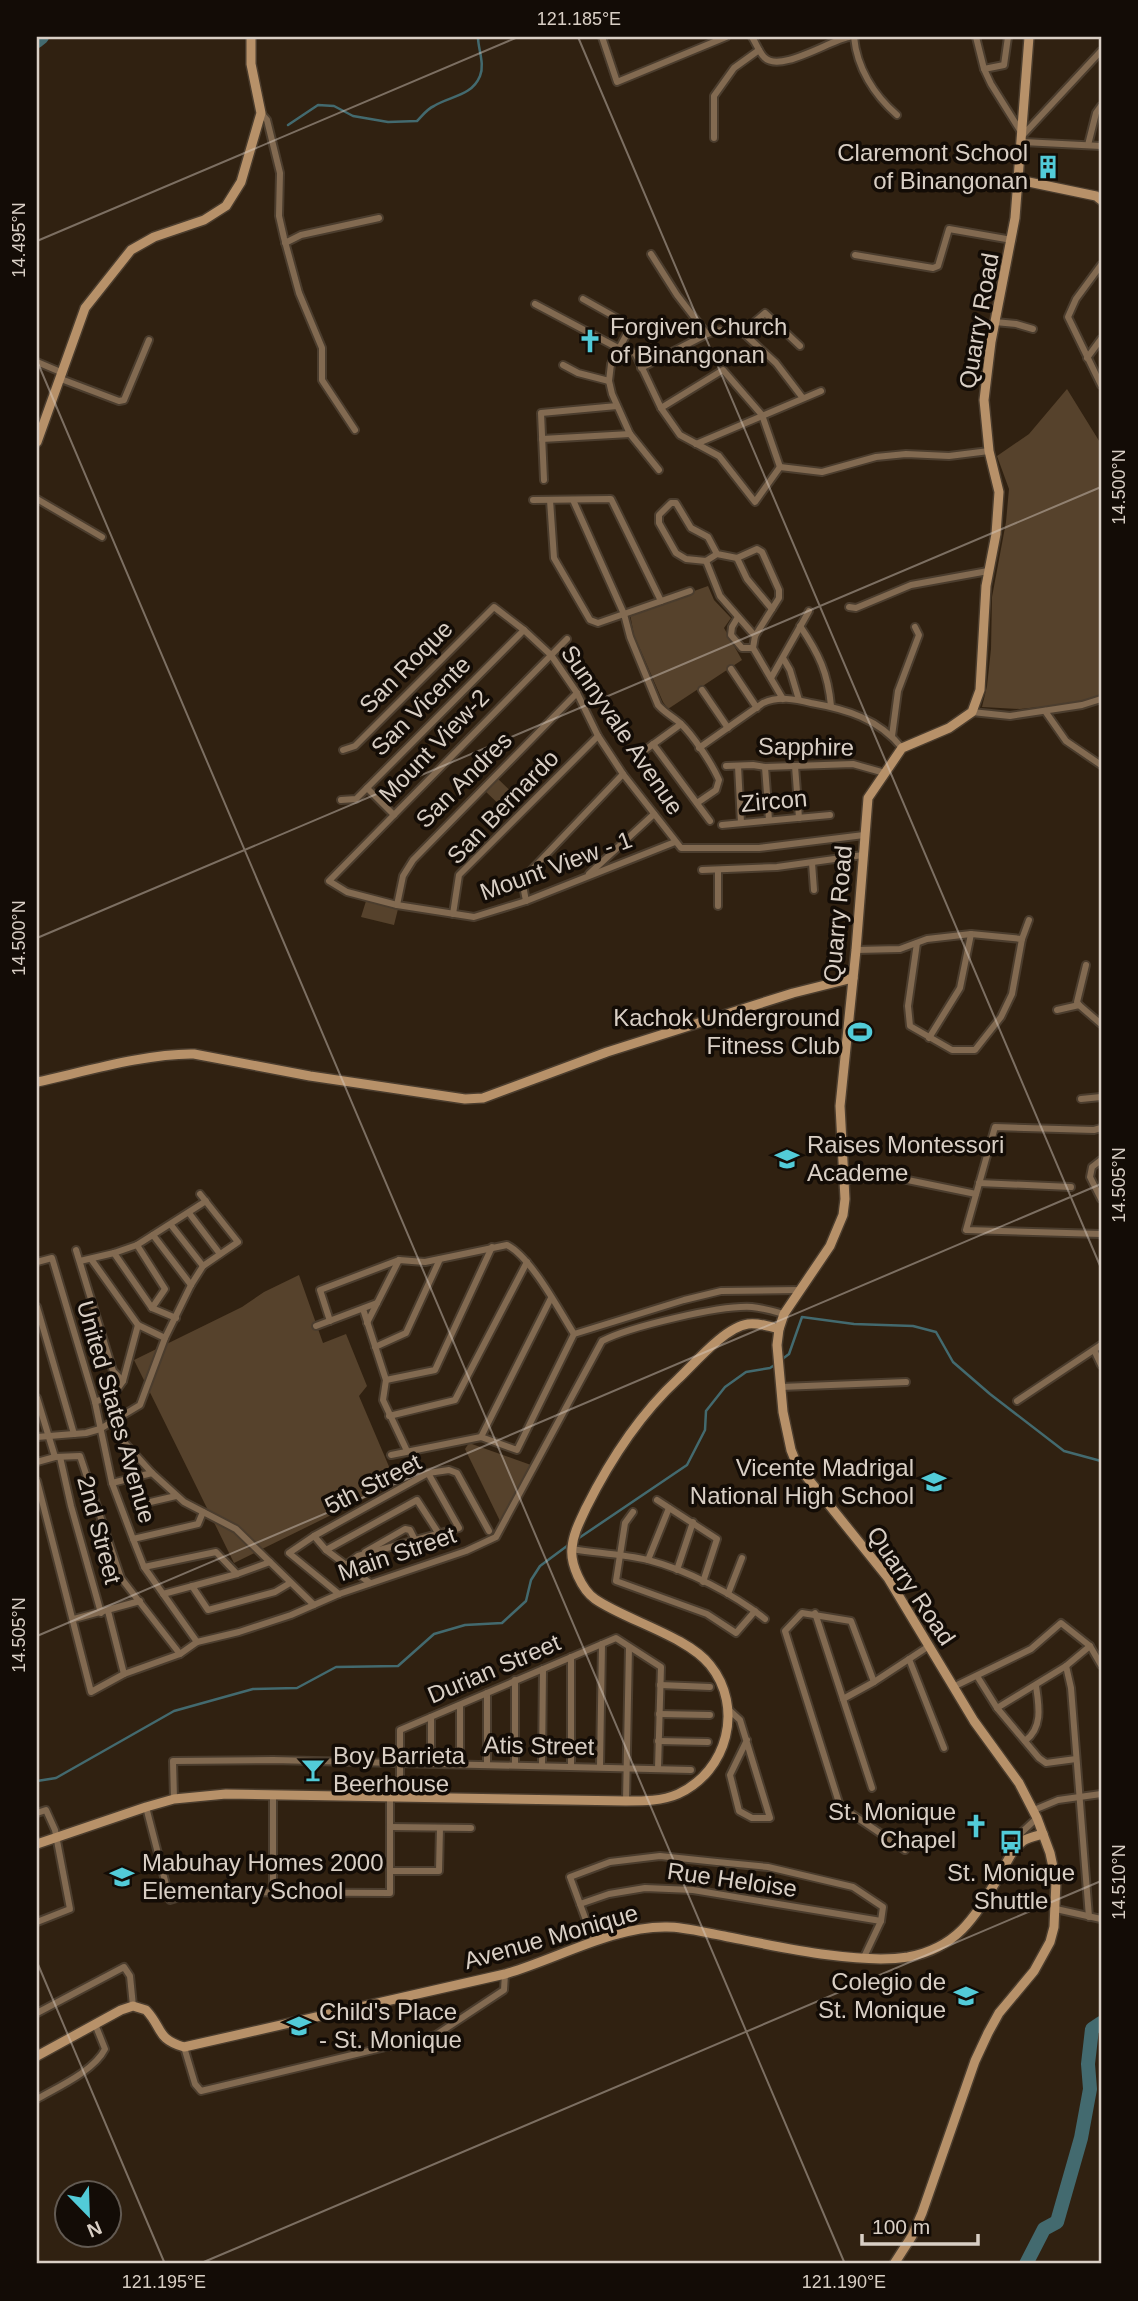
<svg xmlns="http://www.w3.org/2000/svg" width="1138" height="2301" font-family="Arial,sans-serif">
	<rect width="100%" height="100%" fill="#302111"/>
	<g fill="#56422c">
		<path d="M1067,389l34,55v250l-23,9 -58,6 -38,-2 5,-21 4,-37 1,-52 14,-75 3,-33 -12,-33 32,-22z"/>
		<path d="M708,586l6,14 17,18 -7,10 18,32 -74,49 -5,-7 -29,-67 -4,-21z"/>
		<path d="M495,776l25,24 -12,13 -25,-24z"/>
		<path d="M366,901l32,8 -4,16 -33,-8z"/>
		<path d="M299,1275l24,68 23,-9 21,52 -8,10 37,87 -162,80 -100,-203 108,-53 22,-15z"/>
		<path d="M469,1443l62,22 -31,56 -35,-72z"/>
	</g>
	<g fill="none" stroke-linecap="round" stroke-linejoin="round">
		<g stroke="#436a6f" stroke-width="2.5">
			<path d="M288,125l30,-20 16,1 19,10 35,6 29,-1c5,-5 10,-12 17,-15 16,-10 38,-10 46,-30 5,-12 -2,-27 -2,-39"/>
			<path d="M781,1360l8,-6 13,-37 52,7 59,2 23,6 17,30 37,32 74,57 37,10"/>
			<path d="M576,1540l111,-75 18,-35 1,-19 19,-24 21,-15 24,-4 6,-4"/>
			<path d="M37,1781l19,-3 118,-67 79,-22 44,-1 39,-21 62,-1 36,-32 31,-9 37,-2 24,-22 5,-21 9,-14 31,-23"/>
		</g>
		<g stroke="#436a6f" stroke-width="14">
			<path d="M37,41l5,-4"/>
			<path d="M1026,2264l18,-35 13,-7 24,-84 9,-49 -2,-25 4,-35 9,-6"/>
		</g>
		<g stroke="#4b3d2e" stroke-width="10">
			<g id="street">
				<path d="M602,37l15,45 109,-45"/>
				<path d="M752,37c4,6 7,15 12,20 15,17 66,-17 85,-20"/>
				<path d="M854,37c3,31 20,58 43,78"/>
				<path d="M976,37l8,32 7,15 32,51 78,-84"/>
				<path d="M984,69l20,-4 4,-28"/>
				<path d="M261,113l6,7 13,53 -1,43 5,22 15,55 23,55v32l33,50"/>
				<path d="M714,138v-42l20,-28 25,-18"/>
				<path d="M1023,142l78,4"/>
				<path d="M1088,145l8,-32 5,-7"/>
				<path d="M285,243l16,-8 78,-17"/>
				<path d="M651,254l26,41 30,39"/>
				<path d="M855,255l78,13 5,-2 11,-37 63,11"/>
				<path d="M1101,265l-25,34 -8,18 33,68"/>
				<path d="M583,299l48,27 -20,38 -2,17 3,13 18,40 29,36"/>
				<path d="M535,304l83,44 17,5 26,55 19,27 39,21 36,46 25,-35 42,5 54,-15 30,-3 43,2 40,-5"/>
				<path d="M995,322l21,2 17,5"/>
				<path d="M744,331l21,-18 35,33"/>
				<path d="M1087,358l14,-19"/>
				<path d="M37,362l26,11"/>
				<path d="M563,365l15,8 31,8"/>
				<path d="M641,368l66,-34 14,-4h19l36,33 26,34"/>
				<path d="M61,379l58,22 5,-1 25,-60"/>
				<path d="M661,408l62,-38 39,45 18,52"/>
				<path d="M542,439l88,-5"/>
				<path d="M696,444l125,-53"/>
				<path d="M544,480l-3,-67 76,-7"/>
				<path d="M37,499l65,38"/>
				<path d="M533,500l78,-1 50,102"/>
				<path d="M550,500l4,58 36,62 8,3 92,-32"/>
				<path d="M573,500l51,114 6,23 28,68c7,8 14,11 22,18 13,12 32,41 39,57l-3,10 -19,13"/>
				<path d="M717,554l-9,-17 -17,-9 -15,-25h-5l-12,12v8l17,30 10,6 20,2 11,-7 20,4 20,-9 5,3 17,38v8l-24,38 -2,12 30,51"/>
				<path d="M737,558l10,21 25,30"/>
				<path d="M706,561l14,35 35,40"/>
				<path d="M849,607l7,1 55,-23 77,-14"/>
				<path d="M738,617l-6,10 -1,8 11,13h11"/>
				<path d="M800,626c19,28 28,47 31,80"/>
				<path d="M567,639l-238,242 18,11 50,13 77,12 52,-16 149,-59"/>
				<path d="M783,658l7,12 9,30"/>
				<path d="M731,669l26,39"/>
				<path d="M771,678l38,-67"/>
				<path d="M702,690l26,38"/>
				<path d="M1045,711l21,30 35,24"/>
				<path d="M972,712l38,4 72,-11 19,-6"/>
				<path d="M892,736l6,-45 21,-56 -4,-8"/>
				<path d="M653,744l57,77"/>
				<path d="M699,748l64,-45c15,-7 32,-4 48,0 35,6 68,16 91,45"/>
				<path d="M343,750l12,-4 139,-139 30,23 27,25 26,38 21,43 25,38 58,74h78l105,-13"/>
				<path d="M641,753l40,-29"/>
				<path d="M726,766l27,-1 12,2 88,-3 32,9"/>
				<path d="M738,766l3,57"/>
				<path d="M795,766l4,52"/>
				<path d="M765,767l4,53"/>
				<path d="M367,788l27,27"/>
				<path d="M341,800l15,-1 168,-169"/>
				<path d="M722,825l108,-10"/>
				<path d="M812,863l2,27"/>
				<path d="M702,870l75,-3 86,-12"/>
				<path d="M589,874l65,-60"/>
				<path d="M526,901l-4,-21 101,-106"/>
				<path d="M397,905l6,-29 10,-16 164,-167"/>
				<path d="M718,906v-36"/>
				<path d="M453,914l6,-39 139,-139"/>
				<path d="M917,943l-9,63 2,20 42,24h23l26,-33 11,-23 10,-55 7,-19"/>
				<path d="M856,950l44,-1 27,-10 44,-5 51,5"/>
				<path d="M1079,1005l-2,-3 9,-37"/>
				<path d="M1057,1010l22,-5 22,19"/>
				<path d="M929,1038l31,-50 11,-54"/>
				<path d="M1081,1099l20,-2"/>
				<path d="M1101,1128l-7,2 -99,-3 -29,103 135,4"/>
				<path d="M1101,1160l-9,7 -2,10 11,22"/>
				<path d="M844,1180l44,-4 88,18"/>
				<path d="M979,1183l92,4"/>
				<path d="M189,1213l31,41"/>
				<path d="M171,1225l32,41"/>
				<path d="M153,1235l38,50"/>
				<path d="M137,1245l28,44 -13,19"/>
				<path d="M76,1250l37,121 10,10"/>
				<path d="M114,1253l38,55 24,10"/>
				<path d="M91,1259l47,66 27,13"/>
				<path d="M80,1261l34,-8 23,-8 69,-44"/>
				<path d="M37,1262l15,-4 43,144 17,81 21,56 11,28 53,75"/>
				<path d="M37,1307l37,127"/>
				<path d="M363,1309l23,71 -3,20 24,51"/>
				<path d="M330,1321l-10,-31 79,-30 26,2 82,-17c24,12 52,65 67,89"/>
				<path d="M367,1323l32,-63"/>
				<path d="M316,1326l61,-23"/>
				<path d="M375,1347l31,-14 34,-74"/>
				<path d="M1094,1350l7,15"/>
				<path d="M386,1380l49,-10 57,-123"/>
				<path d="M781,1387l125,-5"/>
				<path d="M37,1398l18,59"/>
				<path d="M1017,1401l84,-56"/>
				<path d="M95,1402l19,-8 9,-13 15,-56"/>
				<path d="M389,1416l66,-16 72,-138"/>
				<path d="M37,1437l49,-4 14,-4 40,-24 25,-67 26,-53 12,-19 35,-24 -38,-48"/>
				<path d="M481,1437l70,-139"/>
				<path d="M124,1442l28,31 32,29 52,27 78,76"/>
				<path d="M391,1455l90,-18 36,13 57,-116 110,-34 37,-9 79,-1"/>
				<path d="M60,1457l11,49 30,107"/>
				<path d="M37,1462l18,-5 25,-1 41,122 59,76"/>
				<path d="M37,1481l54,211 33,-18 56,-20 17,-12 42,-10 52,-17 48,-21 127,-43 30,-14 106,-196c27,-14 118,-36 150,-34 11,1 21,4 32,7"/>
				<path d="M112,1483l40,-10"/>
				<path d="M657,1500l60,39 -14,43"/>
				<path d="M146,1503l30,-7"/>
				<path d="M633,1512l-8,11 -9,58 91,33 29,19 19,-22"/>
				<path d="M314,1536l12,14 44,33"/>
				<path d="M133,1539l65,-15 5,-12"/>
				<path d="M571,1549c25,4 52,5 77,11 39,10 86,34 117,59"/>
				<path d="M326,1550l91,-50 22,34"/>
				<path d="M365,1552l40,-23 5,1 6,12"/>
				<path d="M648,1560l21,-52"/>
				<path d="M346,1565l12,-9 101,-28 -31,-55"/>
				<path d="M144,1567l72,-15 21,22"/>
				<path d="M677,1570l16,-48"/>
				<path d="M192,1586l16,24 67,-18 15,-9"/>
				<path d="M163,1594l74,-20 33,-12"/>
				<path d="M339,1594l-50,-41 25,-17 114,-63 21,-3 8,3 32,58"/>
				<path d="M728,1594l14,-36"/>
				<path d="M108,1611l16,63"/>
				<path d="M815,1613l57,175"/>
				<path d="M74,1619l66,-18"/>
				<path d="M571,1657v108"/>
				<path d="M909,1659l35,89"/>
				<path d="M1066,1666l5,22 18,229"/>
				<path d="M977,1676l20,32 42,50 7,5 30,-4"/>
				<path d="M874,1682l-23,-61 -49,-8 -17,18 55,175 65,44"/>
				<path d="M660,1685l50,2"/>
				<path d="M953,1687l78,-38 30,-26 29,23 11,19"/>
				<path d="M843,1699l31,-17 55,-36"/>
				<path d="M460,1705v59"/>
				<path d="M997,1708l69,-42 24,-20"/>
				<path d="M728,1709l12,11 30,98h-18l-13,-7 -9,-36 17,-35"/>
				<path d="M659,1714l51,1"/>
				<path d="M431,1717v47"/>
				<path d="M658,1741l50,1"/>
				<path d="M1025,1741c18,-13 14,-35 11,-55"/>
				<path d="M487,1764v-71"/>
				<path d="M515,1765v-85"/>
				<path d="M542,1765l1,-96"/>
				<path d="M600,1766l2,-122"/>
				<path d="M400,1797v-67l216,-92 45,29 -3,101"/>
				<path d="M174,1799l-1,-38 100,-1 418,10"/>
				<path d="M626,1801l3,-154"/>
				<path d="M146,1807l24,93 19,-6 32,-2 169,1v-97"/>
				<path d="M1034,1810l24,-10 43,-6"/>
				<path d="M37,1813l9,-3 9,20 15,79 -33,13"/>
				<path d="M390,1827l81,1"/>
				<path d="M1017,1845l4,-12 16,-15"/>
				<path d="M390,1871h49l1,-43"/>
				<path d="M273,1892v-98"/>
				<path d="M580,1904l29,-10 36,-6 48,2 188,31"/>
				<path d="M1056,1909l45,10"/>
				<path d="M594,1942l-24,-65 40,-15 50,-6 57,6 51,5 85,20 30,20 -2,14 -17,36"/>
				<path d="M37,2013l87,-46 6,9 3,30"/>
				<path d="M184,2047l11,37 6,7 235,-56 68,-45 1,-16"/>
				<path d="M37,2099c21,-12 57,-28 68,-50l-10,-25"/>
			</g>
		</g>
		<g stroke="#4b3d2e" stroke-width="12">
			<g id="secondary">
				<path d="M1019,180l77,16 5,4"/>
				<path d="M37,442l48,-134 46,-58 23,-13 50,-17 22,-14 15,-24 20,-69 -10,-49v-27"/>
				<path d="M37,1082c46,-10 111,-29 157,-28l116,22 155,23 18,-1 124,-46 186,-59 60,-15"/>
				<path d="M37,1844l109,-37 28,-8 52,-5 400,7c18,0 36,0 52,-7 50,-23 66,-87 32,-129 -23,-29 -85,-45 -115,-66 -13,-9 -25,-35 -23,-51 1,-14 8,-27 14,-40 24,-48 52,-92 92,-129 16,-15 47,-52 70,-55 11,-1 21,2 31,5"/>
				<path d="M37,2056l84,-46 12,-4 13,4c17,18 10,29 38,37l321,-73c52,-15 108,-48 162,-47 19,0 39,6 57,9 51,10 134,29 184,21 53,-10 69,-44 94,-86 6,-11 11,-23 21,-30 6,-4 13,-5 20,-7"/>
				<path d="M894,2264l18,-28 10,-23 53,-152 13,-28 11,-20 35,-42 16,-29 4,-15 2,-46 -6,-28 -13,-35 -18,-35 -45,-62 -86,-143 -91,-113 -6,-15 -8,-38 -6,-67 2,-16 5,-15 46,-68 13,-31 2,-16 -5,-93 16,-156 12,-152 34,-50 47,-20 23,-16 8,-22 6,-104 10,-52 3,-42 -10,-41 -5,-51 7,-58 24,-124 14,-181"/>
			</g>
		</g>
		<use href="#street" stroke="#826a51" stroke-width="6"/>
		<use href="#secondary" stroke="#b79169" stroke-width="9"/>
	</g>
	<path fill="none" stroke="#d9cfc5" stroke-width="2" stroke-opacity="0.45" d="M578,37l523,1231M37,241l481,-204M37,361l808,1903M37,938l1064,-451M37,1636l1064,-452M37,1962l128,302M199,2264l902,-383"/>
	<defs>
		<g id="building-bare" transform="scale(1.89)"><path d="M-4-6H4V6H1V3H-1V6H-4ZM-2.5-4.3h1.7v1.8h-1.7ZM.8-4.3h1.7v1.8H.8ZM-2.5-1h1.7V.8h-1.7ZM.8-1h1.7V.8H.8Z" fill="#52cbd8" stroke="#130c06" stroke-width="2.5" paint-order="stroke"/></g>
		<g id="church-bare" transform="scale(1.89)"><path d="M-1.2-6h2.4v3.5h3.3v2.4h-3.3V6h-2.4V-.1h-3.3v-2.4h3.3Z" fill="#52cbd8" stroke="#130c06" stroke-width="2.5" paint-order="stroke"/></g>
		<g id="stadium-bare" transform="scale(1.89)"><path d="M0-5a6.5 5 0 1 0 0 10a6.5 5 0 1 0 0-10ZM-3.5-1.8h7v3.6h-7Z" fill="#52cbd8" stroke="#130c06" stroke-width="2.5" paint-order="stroke"/></g>
		<g id="school-bare" transform="scale(1.89)"><path d="M0-5L7-2L0 1L-7-2ZM-4 1L0 2.5L4 1V4Q0 6-4 4Z" fill="#52cbd8" stroke="#130c06" stroke-width="2.5" paint-order="stroke"/></g>
		<g id="bar-bare" transform="scale(1.89)"><path d="M-6-5H6L.8 .8V4.5H3.5V6h-7V4.5H-.8V.8Z" fill="#52cbd8" stroke="#130c06" stroke-width="2.5" paint-order="stroke"/></g>
		<g id="bus-bare" transform="scale(1.89)"><path d="M-5-6H5V4H4V6H2V4H-2V6H-4V4H-5ZM-3.5-4V0h7V-4ZM-3.5 1.2v1.5H-2V1.2ZM2 1.2v1.5H3.5V1.2Z" fill="#52cbd8" stroke="#130c06" stroke-width="2.5" paint-order="stroke"/></g>
		<g id="university-bare" transform="scale(1.89)"><path d="M0-5L7-2L0 1L-7-2ZM-4 1L0 2.5L4 1V4Q0 6-4 4Z" fill="#52cbd8" stroke="#130c06" stroke-width="2.5" paint-order="stroke"/></g>
	</defs>
	<g fill-rule="evenodd">
		<use href="#building-bare" x="1048" y="167"/>
		<use href="#church-bare" x="590" y="341"/>
		<use href="#stadium-bare" x="860" y="1032"/>
		<use href="#school-bare" x="787" y="1159"/>
		<use href="#school-bare" x="934" y="1482"/>
		<use href="#bar-bare" x="313" y="1770"/>
		<use href="#church-bare" x="976" y="1826"/>
		<use href="#bus-bare" x="1011" y="1842"/>
		<use href="#school-bare" x="122" y="1877"/>
		<use href="#university-bare" x="966" y="1996"/>
		<use href="#school-bare" x="299" y="2026"/>
	</g>
	<g text-anchor="middle" stroke-width="7" stroke-linejoin="round" paint-order="stroke">
		<g font-size="24" fill="#d9cfc5" stroke="#130c06" text-anchor="end">
			<text x="1028" y="161">Claremont School<tspan x="1028" dy="28">of Binangonan</tspan></text>
			<text x="610" y="335" text-anchor="start">Forgiven Church<tspan x="610" dy="28">of Binangonan</tspan></text>
			<text x="840" y="1026">Kachok Underground<tspan x="840" dy="28">Fitness Club</tspan></text>
			<text x="807" y="1153" text-anchor="start">Raises Montessori<tspan x="807" dy="28">Academe</tspan></text>
			<text x="914" y="1476">Vicente Madrigal<tspan x="914" dy="28">National High School</tspan></text>
			<text x="333" y="1764" text-anchor="start">Boy Barrieta<tspan x="333" dy="28">Beerhouse</tspan></text>
			<text x="956" y="1820">St. Monique<tspan x="956" dy="28">Chapel</tspan></text>
			<text x="142" y="1871" text-anchor="start">Mabuhay Homes 2000<tspan x="142" dy="28">Elementary School</tspan></text>
			<text x="1011" y="1881" text-anchor="middle">St. Monique<tspan x="1011" dy="28">Shuttle</tspan></text>
			<text x="946" y="1990">Colegio de<tspan x="946" dy="28">St. Monique</tspan></text>
			<text x="319" y="2020" text-anchor="start">Child's Place<tspan x="319" dy="28">- St. Monique</tspan></text>
		</g>
		<g font-size="24" fill="#d9cfc5" stroke="#130c06">
			<text transform="translate(979 321) rotate(-80)" y="8">Quarry Road</text>
			<text transform="translate(406 667) rotate(-45)" y="8">San Roque</text>
			<text transform="translate(421 706) rotate(-45)" y="8">San Vicente</text>
			<text transform="translate(622 730) rotate(56)" y="8">Sunnyvale Avenue</text>
			<text transform="translate(434 746) rotate(-46)" y="8">Mount View-2</text>
			<text transform="translate(806 747) rotate(1)" y="8">Sapphire</text>
			<text transform="translate(464 780) rotate(-45)" y="8">San Andres</text>
			<text transform="translate(774 801) rotate(-5)" y="8">Zircon</text>
			<text transform="translate(503 807) rotate(-46)" y="8">San Bernardo</text>
			<text transform="translate(556 866) rotate(-20)" y="8">Mount View - 1</text>
			<text transform="translate(838 914) rotate(-85)" y="8">Quarry Road</text>
			<text transform="translate(116 1412) rotate(74)" y="8">United States Avenue</text>
			<text transform="translate(373 1484) rotate(-27)" y="8">5th Street</text>
			<text transform="translate(99 1530) rotate(75)" y="8">2nd Street</text>
			<text transform="translate(397 1554) rotate(-19)" y="8">Main Street</text>
			<text transform="translate(911 1586) rotate(56)" y="8">Quarry Road</text>
			<text transform="translate(494 1669) rotate(-23)" y="8">Durian Street</text>
			<text transform="translate(539 1746) rotate(1)" y="8">Atis Street</text>
			<text transform="translate(732 1880) rotate(8)" y="8">Rue Heloise</text>
			<text transform="translate(551 1937) rotate(-16)" y="8">Avenue Monique</text>
		</g>
	</g>
	<rect width="1138" height="2301" fill="none" stroke="#130c06" stroke-width="77"/>
	<g transform="translate(88 2214) rotate(157)"><circle r="33" fill="#130c06" stroke="#625a52" stroke-width="2"/>
	<path d="M0-5L12 26L0 18L-12 26Z" fill="#52cbd8"/>
	<text y="-10" font-size="19" font-weight="bold" text-anchor="middle" fill="#d9cfc5">N</text>
	</g>
	<path d="M862 2234v10h116v-10" fill="none" stroke="#d9cfc5" stroke-width="3.5"/>
	<text x="872" y="2234" font-size="21" fill="#d9cfc5" stroke="#130c06" stroke-width="5" paint-order="stroke">100 m</text>
	<rect x="38" y="38" width="1062" height="2224" fill="none" stroke="#d9cfc5" stroke-width="2.5"/>
	<g font-size="18" text-anchor="middle" fill="#d9cfc5">
		<text x="579" y="25">121.185°E</text>
		<text transform="translate(19 240) rotate(-90)" y="6">14.495°N</text>
		<text transform="translate(1119 487) rotate(-90)" y="6">14.500°N</text>
		<text transform="translate(19 938) rotate(-90)" y="6">14.500°N</text>
		<text transform="translate(1119 1185) rotate(-90)" y="6">14.505°N</text>
		<text transform="translate(19 1635) rotate(-90)" y="6">14.505°N</text>
		<text transform="translate(1119 1882) rotate(-90)" y="6">14.510°N</text>
		<text x="164" y="2288">121.195°E</text>
		<text x="844" y="2288">121.190°E</text>
	</g>
</svg>
